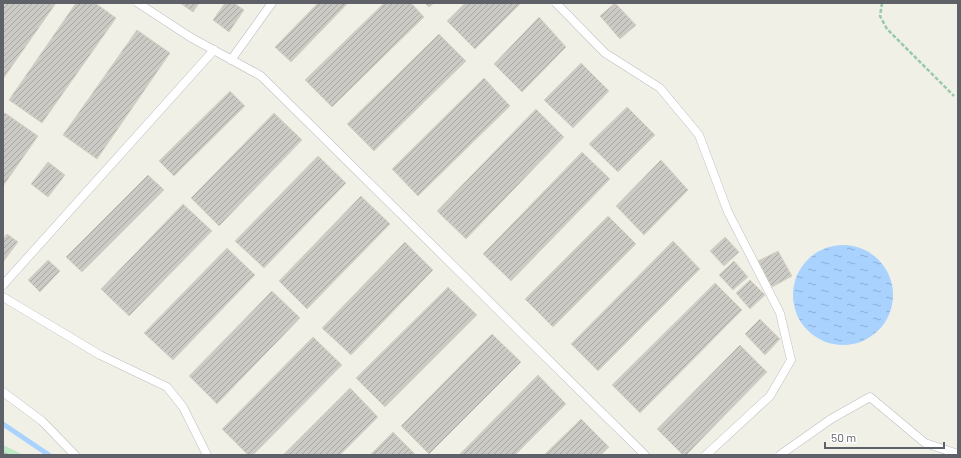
<svg xmlns="http://www.w3.org/2000/svg" width="961" height="458" font-family="Barlow,sans-serif">
	<defs>
		<pattern id="park-crowns" width="20" height="18" patternUnits="userSpaceOnUse"><rect width="20" height="18" fill="#c2eac6"/><path d="M2 6a3 3 0 1 1 6 0M12 15a3 3 0 1 1 6 0" fill="none" stroke="#a1c1a5"/></pattern>
		<pattern id="water-ripples" width="26" height="14" patternUnits="userSpaceOnUse"><rect width="26" height="14" fill="#a9d2ff"/><path d="M2 4q2-2 4 0t4 0M15 11q2-2 4 0t4 0" fill="none" stroke="#8daed2"/></pattern>
		<pattern id="building-hatch" width="6" height="6" patternUnits="userSpaceOnUse"><rect width="6" height="6" fill="#cccac4"/><path d="M-1 1l2-2M0 6l6-6M5 7l2-2" fill="none" stroke="#a9a7a3"/></pattern>
	</defs>
	<rect width="100%" height="100%" fill="#f1f0e7"/>
	<path fill="url(#park-crowns)" d="M3,445l21,10h-21z"/>
	<circle fill="url(#water-ripples)" cx="843" cy="295" r="50"/>
	<g fill="none" stroke-linecap="round" stroke-linejoin="round">
		<path stroke="#a9d2ff" stroke-width="5" d="M3,424l46,31"/>
	</g>
	<g fill="url(#building-hatch)" stroke="#d7d3c4">
		<path d="M6,3h50l-53,76v-72z"/>
		<path d="M76,3h19l21,15 -74,105 -33,-23z"/>
		<path d="M180,3h19l-6,9z"/>
		<path d="M225,3h9l10,7 -15,22 -16,-12z"/>
		<path d="M318,3h30l-57,59 -16,-15z"/>
		<path d="M384,3h27l13,14 -92,90 -27,-27z"/>
		<path d="M425,3h9l-5,4z"/>
		<path d="M465,3h54l1,1 -45,45 -28,-28z"/>
		<path d="M615,3l21,22 -16,14 -20,-23z"/>
		<path d="M539,17l27,30 -44,45 -28,-28z"/>
		<path d="M137,30l33,23 -73,106 -34,-24z"/>
		<path d="M439,34l27,27 -92,90 -27,-27z"/>
		<path d="M581,63l28,28 -36,37 -29,-28z"/>
		<path d="M484,78l26,28 -92,90 -26,-27z"/>
		<path d="M230,91l15,15 -71,70 -15,-15z"/>
		<path d="M627,107l28,28 -37,37 -29,-28z"/>
		<path d="M536,109l28,28 -98,102 -29,-28z"/>
		<path d="M5,113l33,23 -35,50v-71z"/>
		<path d="M274,113l28,27 -83,86 -28,-28z"/>
		<path d="M582,152l28,27 -99,102 -28,-27z"/>
		<path d="M318,156l28,27 -82,85 -29,-27z"/>
		<path d="M661,160l27,30 -44,45 -28,-29z"/>
		<path d="M48,162l17,13 -17,22 -17,-13z"/>
		<path d="M148,175l16,15 -82,82 -16,-15z"/>
		<path d="M361,196l29,28 -83,85 -28,-28z"/>
		<path d="M183,204l29,27 -83,85 -28,-27z"/>
		<path d="M608,216l28,28 -83,83 -28,-28z"/>
		<path d="M7,234l11,8 -15,20v-23z"/>
		<path d="M725,237l14,15 -15,14 -14,-15z"/>
		<path d="M673,241l27,28 -102,102 -27,-27z"/>
		<path d="M405,242l28,28 -82,85 -29,-27z"/>
		<path d="M227,248l28,27 -82,85 -29,-27z"/>
		<path d="M778,251l14,25 -20,11 -14,-26z"/>
		<path d="M48,260l12,11 -20,21 -12,-12z"/>
		<path d="M734,261l14,16 -15,13 -14,-15z"/>
		<path d="M750,280l15,15 -15,14 -14,-16z"/>
		<path d="M715,283l27,27 -102,103 -28,-28z"/>
		<path d="M448,287l29,28 -92,92 -29,-29z"/>
		<path d="M272,291l28,27 -83,86 -28,-28z"/>
		<path d="M760,319l20,20 -15,16 -20,-21z"/>
		<path d="M492,334l29,28 -92,92 -28,-28z"/>
		<path d="M313,337l29,28 -89,90h-5l-26,-26z"/>
		<path d="M740,345l27,27 -81,83h-3l-26,-26z"/>
		<path d="M538,375l28,29 -51,51h-56z"/>
		<path d="M350,388l28,29 -38,38h-57z"/>
		<path d="M581,419l28,28 -8,8h-57z"/>
		<path d="M393,432l23,23h-46z"/>
	</g>
	<g fill="none" stroke-linecap="round" stroke-linejoin="round">
		<g stroke="#bbbec3" stroke-width="9">
			<g id="lane">
				<path d="M138,3l52,34 71,39 384,379"/>
				<path d="M556,3l49,50 55,35 39,47 29,77 52,101 11,47 -21,36 -64,59"/>
				<path d="M231,60l41,-57"/>
				<path d="M3,285l211,-235"/>
				<path d="M3,297l97,58 67,32 16,20 24,48"/>
				<path d="M3,392l39,29 33,34"/>
				<path d="M780,455l51,-36 39,-22 55,46 33,11"/>
			</g>
		</g>
		<path stroke="#99c9ab" stroke-width="2.5" stroke-dasharray="4 2" stroke-linecap="butt" d="M882,3l-2,13 7,13 67,67"/>
		<use href="#lane" stroke="#fff" stroke-width="8"/>
	</g>
	<rect width="961" height="458" fill="none" stroke="#5e6268" stroke-width="8"/>
	<path d="M825 442v6h119v-6" fill="none" stroke="#5e6268" stroke-width="2"/>
	<text x="831" y="442" font-size="12" fill="#5e6268" stroke="#ffffff" stroke-width="3" paint-order="stroke">50 m</text>
</svg>
